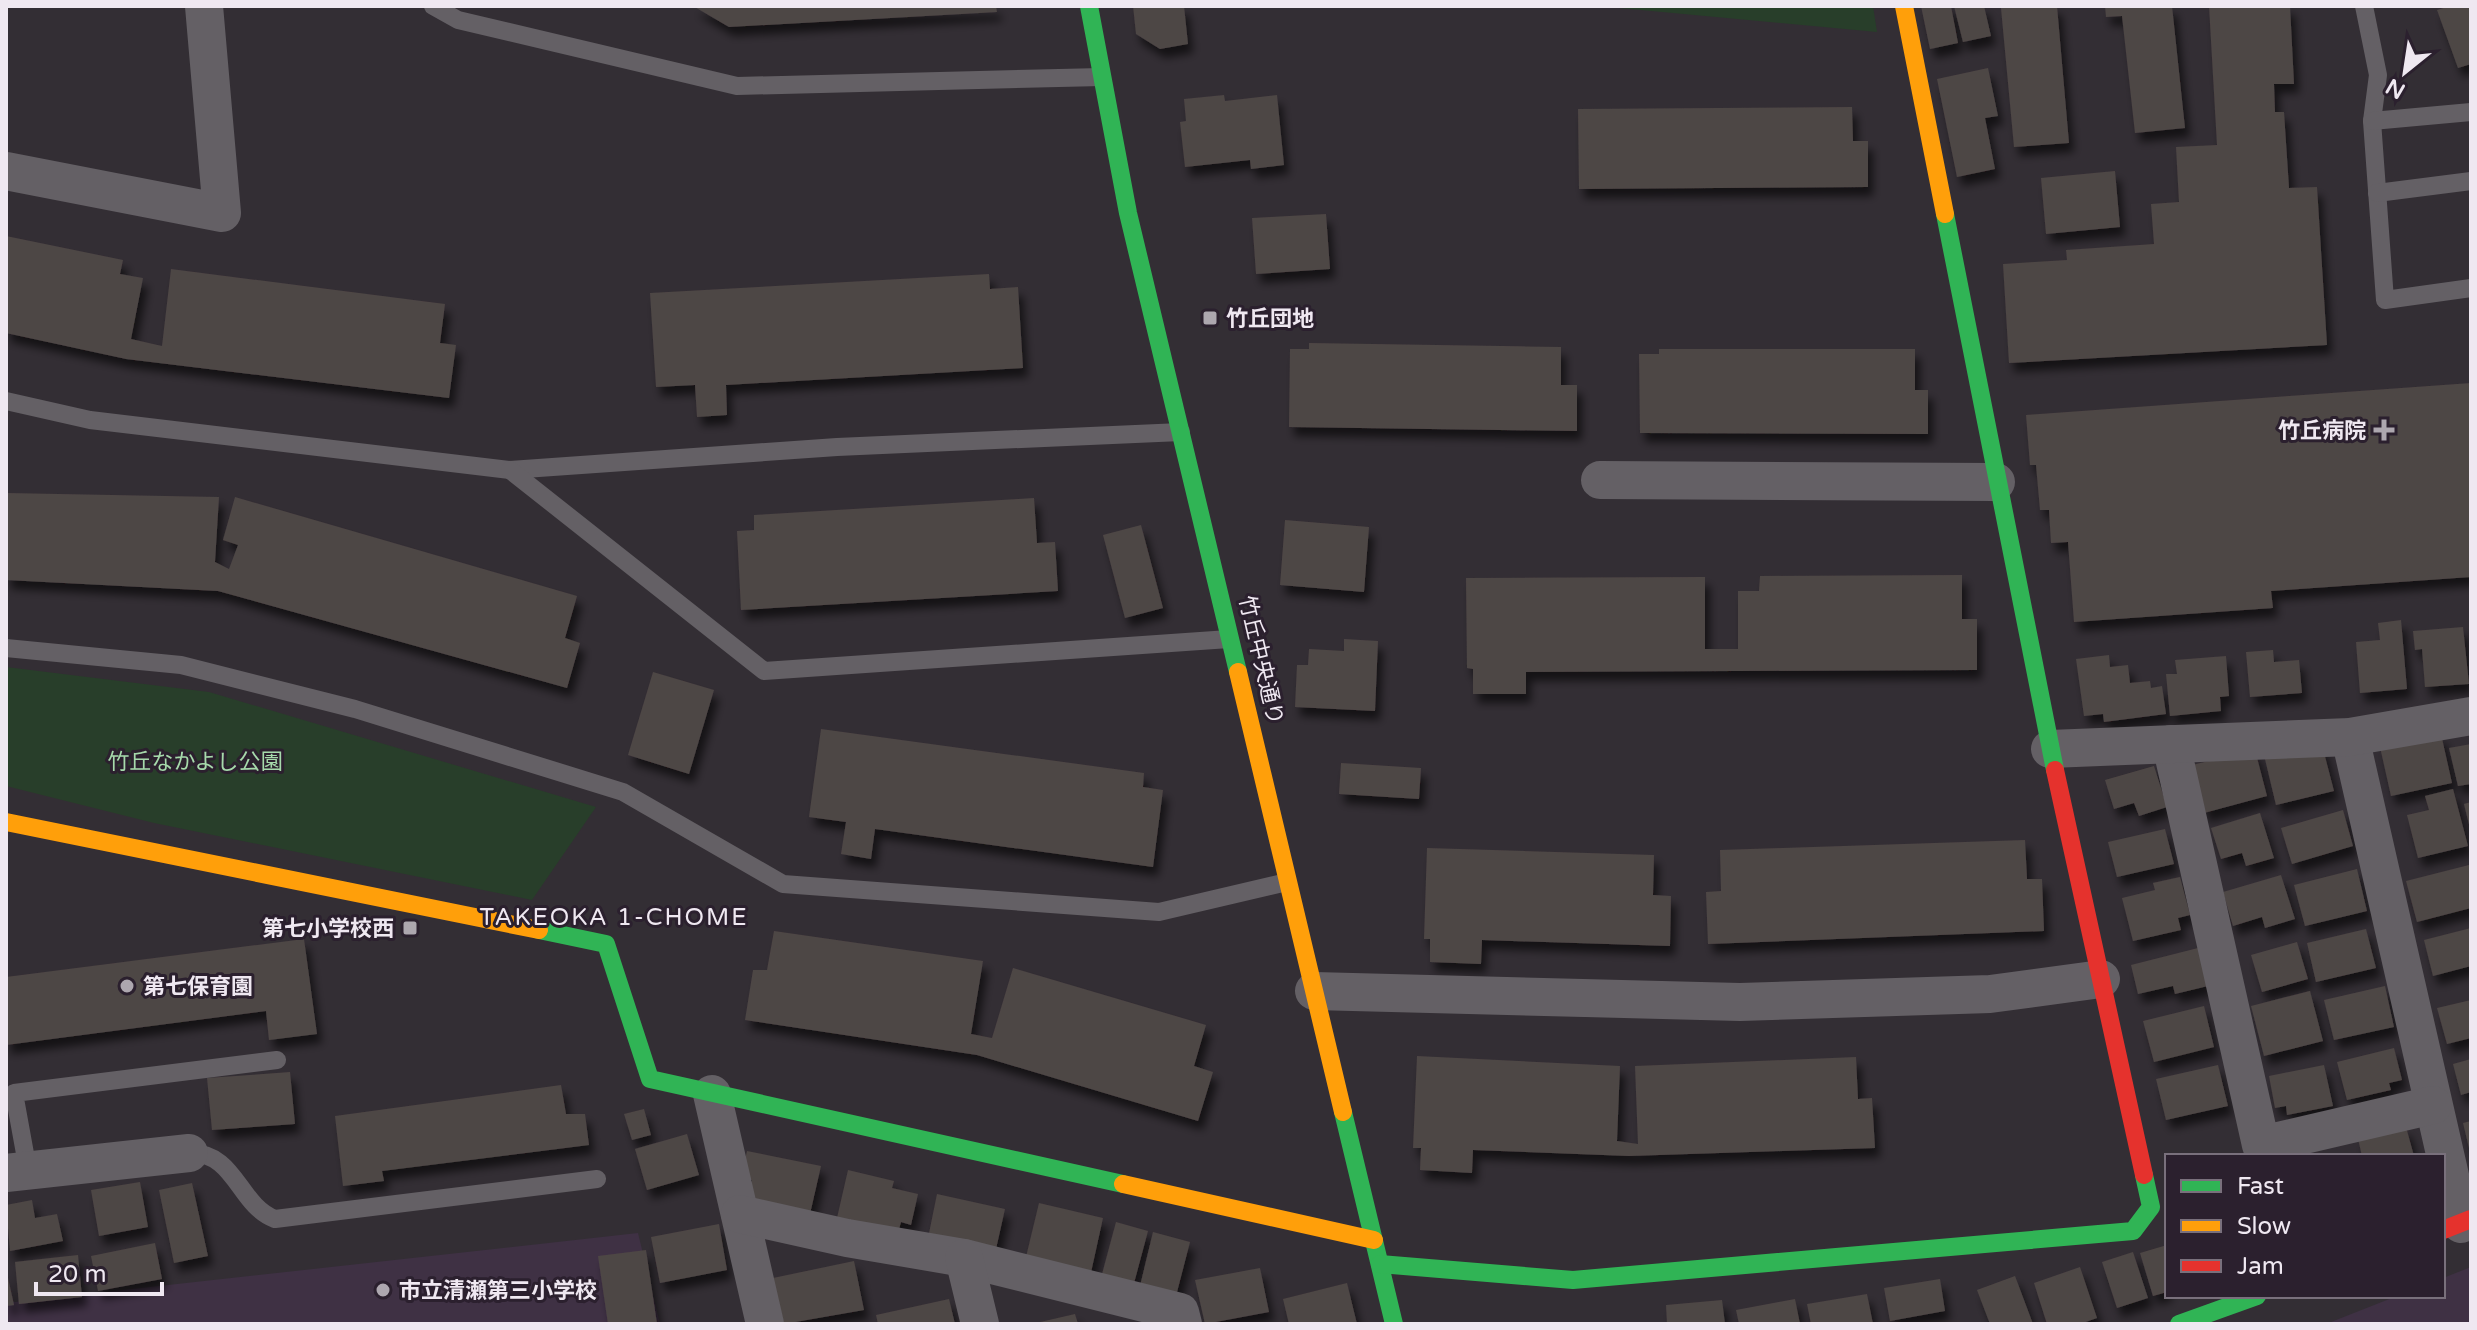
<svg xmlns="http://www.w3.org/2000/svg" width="2477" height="1330" font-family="'Varela Round','Noto Sans JP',sans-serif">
	<defs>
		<filter id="shadow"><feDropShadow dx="5" dy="9" stdDeviation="4" flood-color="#0009"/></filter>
	</defs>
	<rect width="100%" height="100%" fill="#332e34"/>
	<g fill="#3f3144">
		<path d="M638,1233l22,91h-654v-21z"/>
		<path d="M2471,1267v57h-145l71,-28h46v-18z"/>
	</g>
	<g fill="#283e2a">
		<path d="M1598,6h275l4,26z"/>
		<path d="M6,667l203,25 387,115 -64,93 -378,-77 -148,-37z"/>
	</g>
	<g fill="#4e4645" filter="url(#shadow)">
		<path d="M693,6h303l1,6 -268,15z"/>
		<path d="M1133,6h51l4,38 -28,5 -24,-15z"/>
		<path d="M1921,6h30l7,37 -28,6z"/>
		<path d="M1954,6h30l7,30 -28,6z"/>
		<path d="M2028,6h29l12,137 -55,4 -13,-139z"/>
		<path d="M2105,6h67l13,122 -50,5 -13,-117 -16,1z"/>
		<path d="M2209,6h81l4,78h-20l1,28h9l5,76 28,-1 10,158 -318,18 -6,-99 64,-4 -1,-10 88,-6 -3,-40 28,-2 -3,-55 41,-2z"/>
		<path d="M2450,6h21v58l-13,4 -21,-58z"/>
		<path d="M1988,68l10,48 -13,2 10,51 -38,8 -20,-98z"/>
		<path d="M1224,95l1,6 52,-6 7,70 -33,4 -1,-9 -65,7 -5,-45 6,-1 -2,-22z"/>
		<path d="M1852,107l1,34h15v46l-289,2 -1,-80z"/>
		<path d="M2115,171l5,56 -74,7 -5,-56z"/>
		<path d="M1326,214l4,55 -74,5 -4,-56z"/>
		<path d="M6,236l117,24 -3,14 23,4 -12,61 31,7 9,-77 274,35 -5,39 16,2 -7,53 -323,-39 -120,-26z"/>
		<path d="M989,274l1,15 28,-2 5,81 -297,17 1,30 -30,2 -2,-32 -39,2 -6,-94z"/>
		<path d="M1309,343l252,4v38h16v46l-288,-4 1,-78h19z"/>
		<path d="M1659,349h256v41h13v44l-288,-1 -1,-79h20z"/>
		<path d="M2471,383v194l-200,14 2,17 -199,14 -6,-80 -17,1 -2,-33h-9l-4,-45h-6l-4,-50z"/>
		<path d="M6,493l213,4 -4,65 14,7 9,-24 -15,-5 12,-43 342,99 -12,42 15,5 -13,45 -349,-97 -212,-11z"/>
		<path d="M1034,498l3,45 18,-1 3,49 -317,19 -4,-79 17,-1v-15z"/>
		<path d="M1285,520l84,7 -5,65 -84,-7z"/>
		<path d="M1141,525l22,83 -38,10 -22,-83z"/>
		<path d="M1962,575v44h15v51l-451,2v22h-53v-25l-6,-1 -1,-90 239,-1v72h33v-58h21l1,-15z"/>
		<path d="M2401,620l6,69 -47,4 -4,-51 24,-2 -2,-17z"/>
		<path d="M2463,627l6,57 -44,3 -3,-38 -7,1 -2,-19z"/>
		<path d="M1344,639l34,2 -3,70 -80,-4 2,-42h11l1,-16 35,2z"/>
		<path d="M2273,650l1,12 25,-2 3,33 -52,4 -4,-45z"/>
		<path d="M2109,655l1,12 18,-2 2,18 20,-2 1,7 11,-2 4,28 -62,8 -1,-8 -19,2 -8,-57z"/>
		<path d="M2226,656l3,40 -9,1 1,14 -51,5 -4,-42h11l-2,-14z"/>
		<path d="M653,672l61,18 -25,84 -61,-19z"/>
		<path d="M821,729l323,44 -1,14 20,3 -10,77 -278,-38 -4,30 -30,-5 5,-32 -37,-5z"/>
		<path d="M2441,734l11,49 -61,13 -11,-49z"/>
		<path d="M2471,744v40l-13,2 -9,-38z"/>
		<path d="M2322,745l12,46 -58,14 -11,-46z"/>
		<path d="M2255,750l12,46 -63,17 -12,-48z"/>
		<path d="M1341,763l80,5 -2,31 -80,-5z"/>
		<path d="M2154,766l13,41 -28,9 -5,-13 -20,6 -9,-29z"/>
		<path d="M2453,789l15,57 -50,12 -11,-43 22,-5 -4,-14z"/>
		<path d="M2471,802v25l-1,1 -6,-24z"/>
		<path d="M2343,810l10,36 -61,18 -11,-36z"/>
		<path d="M2260,813l14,45 -28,8 -4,-13 -21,6 -10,-31z"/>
		<path d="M2165,829l9,35 -57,13 -9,-35z"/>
		<path d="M2025,840l2,39h15l2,52 -336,13 -2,-52 15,-1 -1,-41z"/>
		<path d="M1427,848l227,7 -1,40 18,1 -1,50 -188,-6 -1,24 -51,-2v-23h-6z"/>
		<path d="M2469,865l2,43 -54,14 -11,-41z"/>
		<path d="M2357,869l10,42 -62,15 -11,-41z"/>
		<path d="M2281,875l14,44 -30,9 -3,-11 -29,9 -10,-34z"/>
		<path d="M2180,877l10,38 -12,3 3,12 -48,11 -11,-43 33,-8 -2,-7z"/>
		<path d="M2471,928v38l-38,10 -9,-36z"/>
		<path d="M2366,929l10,39 -60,14 -9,-39z"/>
		<path d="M774,931l209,30 -12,73 21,4 21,-70 193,57 -12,41 19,6 -15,49 -221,-66 -232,-35 8,-50h14z"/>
		<path d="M304,939l13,95 -48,6 -3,-29 -260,34v-68z"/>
		<path d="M2297,942l11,37 -46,13 -11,-37z"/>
		<path d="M2198,948l10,38 -33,8 -2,-8 -35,8 -7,-29z"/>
		<path d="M2385,986l9,41 -60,13 -10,-40z"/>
		<path d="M2310,991l13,50 -59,15 -13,-50z"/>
		<path d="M2471,1000v38l-24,6 -10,-36z"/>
		<path d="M2204,1006l10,41 -60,15 -11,-41z"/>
		<path d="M2394,1048l8,32 -13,3 2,7 -44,10 -10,-38z"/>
		<path d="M1417,1056l203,10 -3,75 21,3 -3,-78 221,-9 2,42 14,-1 3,50 -246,8 -156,-6 -1,23 -52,-3 1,-22h-8z"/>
		<path d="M2471,1059v33l-10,3 -8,-31z"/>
		<path d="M2218,1065l10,41 -62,14 -10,-41z"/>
		<path d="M2324,1065l9,41 -46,9 -1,-9 -11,2 -6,-32z"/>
		<path d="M290,1072l5,52 -83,6 -5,-52z"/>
		<path d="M561,1085l5,29h19l4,31 -207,26 2,10 -41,5 -8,-70z"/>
		<path d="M644,1109l7,26 -19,5 -8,-26z"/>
		<path d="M2471,1121v31h-1l-7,-29z"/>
		<path d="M2406,1127l8,29h-52l-4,-17z"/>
		<path d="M687,1134l12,41 -52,15 -12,-41z"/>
		<path d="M747,1151l74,15 -11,48 -62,-14 4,-20 -11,-2z"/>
		<path d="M848,1170l46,11 -2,7 26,6 -7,31 -10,-3 -3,11 -61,-15z"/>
		<path d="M140,1182l8,45 -49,9 -8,-46z"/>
		<path d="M192,1183l16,73 -34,7 -15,-73z"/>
		<path d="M937,1194l68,15 -11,49 -67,-15z"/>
		<path d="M32,1200l3,18 22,-4 6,27 -53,10 -4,-46z"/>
		<path d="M1039,1203l64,15 -13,59 -65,-16z"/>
		<path d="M1116,1222l32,9 -15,56 -32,-9z"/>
		<path d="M719,1224l8,46 -67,13 -9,-46z"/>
		<path d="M1153,1232l37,10 -14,54 -36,-10z"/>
		<path d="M155,1243l7,36 -64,12 -7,-35z"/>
		<path d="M2167,1245v47l-14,4 -13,-43z"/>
		<path d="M646,1250l11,74h-49l-10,-68z"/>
		<path d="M2133,1252l15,46 -31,10 -15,-46z"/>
		<path d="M78,1255l4,42 -63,7 -4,-42z"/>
		<path d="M854,1261l10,49 -80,14 -11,-46z"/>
		<path d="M2080,1267l17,51 -17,6h-33l-13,-41z"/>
		<path d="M1260,1268l9,44 -64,12 -10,-44z"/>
		<path d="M6,1269l8,36 -8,1z"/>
		<path d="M2015,1276l18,48h-43l-13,-34z"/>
		<path d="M1940,1279l5,32 -55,10 -6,-33z"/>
		<path d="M1347,1283l10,41h-68l-6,-25z"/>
		<path d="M1867,1294l6,30h-62l-4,-20z"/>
		<path d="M949,1299l6,25h-77l-2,-9z"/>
		<path d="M1795,1299l5,25h-61l-3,-14z"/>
		<path d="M1722,1300l3,24h-58l-1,-19z"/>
		<path d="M1075,1314l3,10h-42v-1z"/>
	</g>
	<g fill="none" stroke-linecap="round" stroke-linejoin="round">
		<g stroke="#646065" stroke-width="18">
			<path d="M433,6l25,14 279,66 365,-9"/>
			<path d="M2364,6l14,69 -6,46 13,179 86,-12"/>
			<path d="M2372,121l99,-9"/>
			<path d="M2377,193l94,-12"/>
			<path d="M6,401l84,19 420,50 327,-23 344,-15"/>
			<path d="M510,470l254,201 465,-32"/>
			<path d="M6,648l175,17 174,44 268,83 160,92 376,28 128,-30"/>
			<path d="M189,1153c47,-1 49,52 86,66l322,-40"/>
			<path d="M28,1170l-14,-77 263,-33"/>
		</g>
		<g stroke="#646065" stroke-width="38">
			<path d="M6,171l216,42 -18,-207"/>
			<path d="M1600,480l396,2"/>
			<path d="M2350,737l111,487"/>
			<path d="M2171,744l90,401 172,-40"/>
			<path d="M2050,749l300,-12 121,-21"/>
			<path d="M1314,991l426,11 250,-8 111,-15"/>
			<path d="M712,1094l53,230"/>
			<path d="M6,1173l183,-20"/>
			<path d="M740,1214l107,24 117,20 216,54 3,12"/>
			<path d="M964,1258l16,66"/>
		</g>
		<g stroke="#30b455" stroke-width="18">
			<path d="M1089,6l39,207 110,459"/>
			<path d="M1945,214l110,556"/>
			<path d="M539,930l67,14 44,135 473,105"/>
			<path d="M1343,1112l51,212"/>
			<path d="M1380,1264l193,16 560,-49 18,-24 -7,-32"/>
			<path d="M2179,1324l78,-28"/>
		</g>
		<g stroke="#ff9f0a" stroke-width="18">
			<path d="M1904,6l41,208"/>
			<path d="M1238,672l105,440"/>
			<path d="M6,822l533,108"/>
			<path d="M1123,1184l251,56"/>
		</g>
		<g stroke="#e5322d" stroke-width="18">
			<path d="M2055,770l89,405"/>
			<path d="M2443,1230l28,-11"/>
		</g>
	</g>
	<g fill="#ada7af" stroke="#2b202e" stroke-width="3">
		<rect x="1202" y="310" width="16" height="16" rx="4"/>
		<path d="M2380 418h8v8h8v8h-8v8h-8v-8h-8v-8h8z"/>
		<rect x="402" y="920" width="16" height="16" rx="4"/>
		<circle cx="127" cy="986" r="8"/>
		<circle cx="383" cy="1290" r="8"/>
	</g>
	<g text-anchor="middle" stroke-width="6" stroke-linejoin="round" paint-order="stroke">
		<g font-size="22" font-weight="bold" fill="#efe8f1" stroke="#2b202e" text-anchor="start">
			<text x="1226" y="326">竹丘団地</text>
			<text x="2366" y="438" text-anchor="end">竹丘病院</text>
			<text x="394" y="936" text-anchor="end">第七小学校西</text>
			<text x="143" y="994">第七保育園</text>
			<text x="399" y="1298">市立清瀬第三小学校</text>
		</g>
		<g font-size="22" fill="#efe8f1" stroke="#2b202e">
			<text transform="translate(1262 660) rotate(77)" y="8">竹丘中央通り</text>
		</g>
		<g font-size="22" fill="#a6daab" stroke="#2b202e">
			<text x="195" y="769">竹丘なかよし公園</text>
		</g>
		<g font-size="24" letter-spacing="2" fill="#efe8f1" stroke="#2b202e">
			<text x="614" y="925">TAKEOKA 1-CHOME</text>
		</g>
	</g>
	<rect width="2477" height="1330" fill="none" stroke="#efe8f1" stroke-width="16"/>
	<rect x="2165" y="1154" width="280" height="144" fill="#2b202e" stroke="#79707c" stroke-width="2"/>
	<rect x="2181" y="1180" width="40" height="12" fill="#30b455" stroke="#79707c" stroke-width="2"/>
	<text x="2237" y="1194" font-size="24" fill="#efe8f1">Fast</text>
	<rect x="2181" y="1220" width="40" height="12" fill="#ff9f0a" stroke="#79707c" stroke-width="2"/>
	<text x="2237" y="1234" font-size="24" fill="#efe8f1">Slow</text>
	<rect x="2181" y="1260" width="40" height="12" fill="#e5322d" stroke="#79707c" stroke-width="2"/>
	<text x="2237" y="1274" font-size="24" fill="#efe8f1">Jam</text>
	<g transform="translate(2405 72) rotate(210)" stroke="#2b202e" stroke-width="6" paint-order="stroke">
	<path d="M0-6L14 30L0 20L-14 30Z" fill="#efe8f1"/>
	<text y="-12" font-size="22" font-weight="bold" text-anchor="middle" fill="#efe8f1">N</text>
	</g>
	<path d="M36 1282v12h126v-12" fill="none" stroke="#efe8f1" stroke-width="4"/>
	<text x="48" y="1282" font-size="24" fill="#efe8f1" stroke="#2b202e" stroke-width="6" paint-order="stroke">20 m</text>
</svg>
